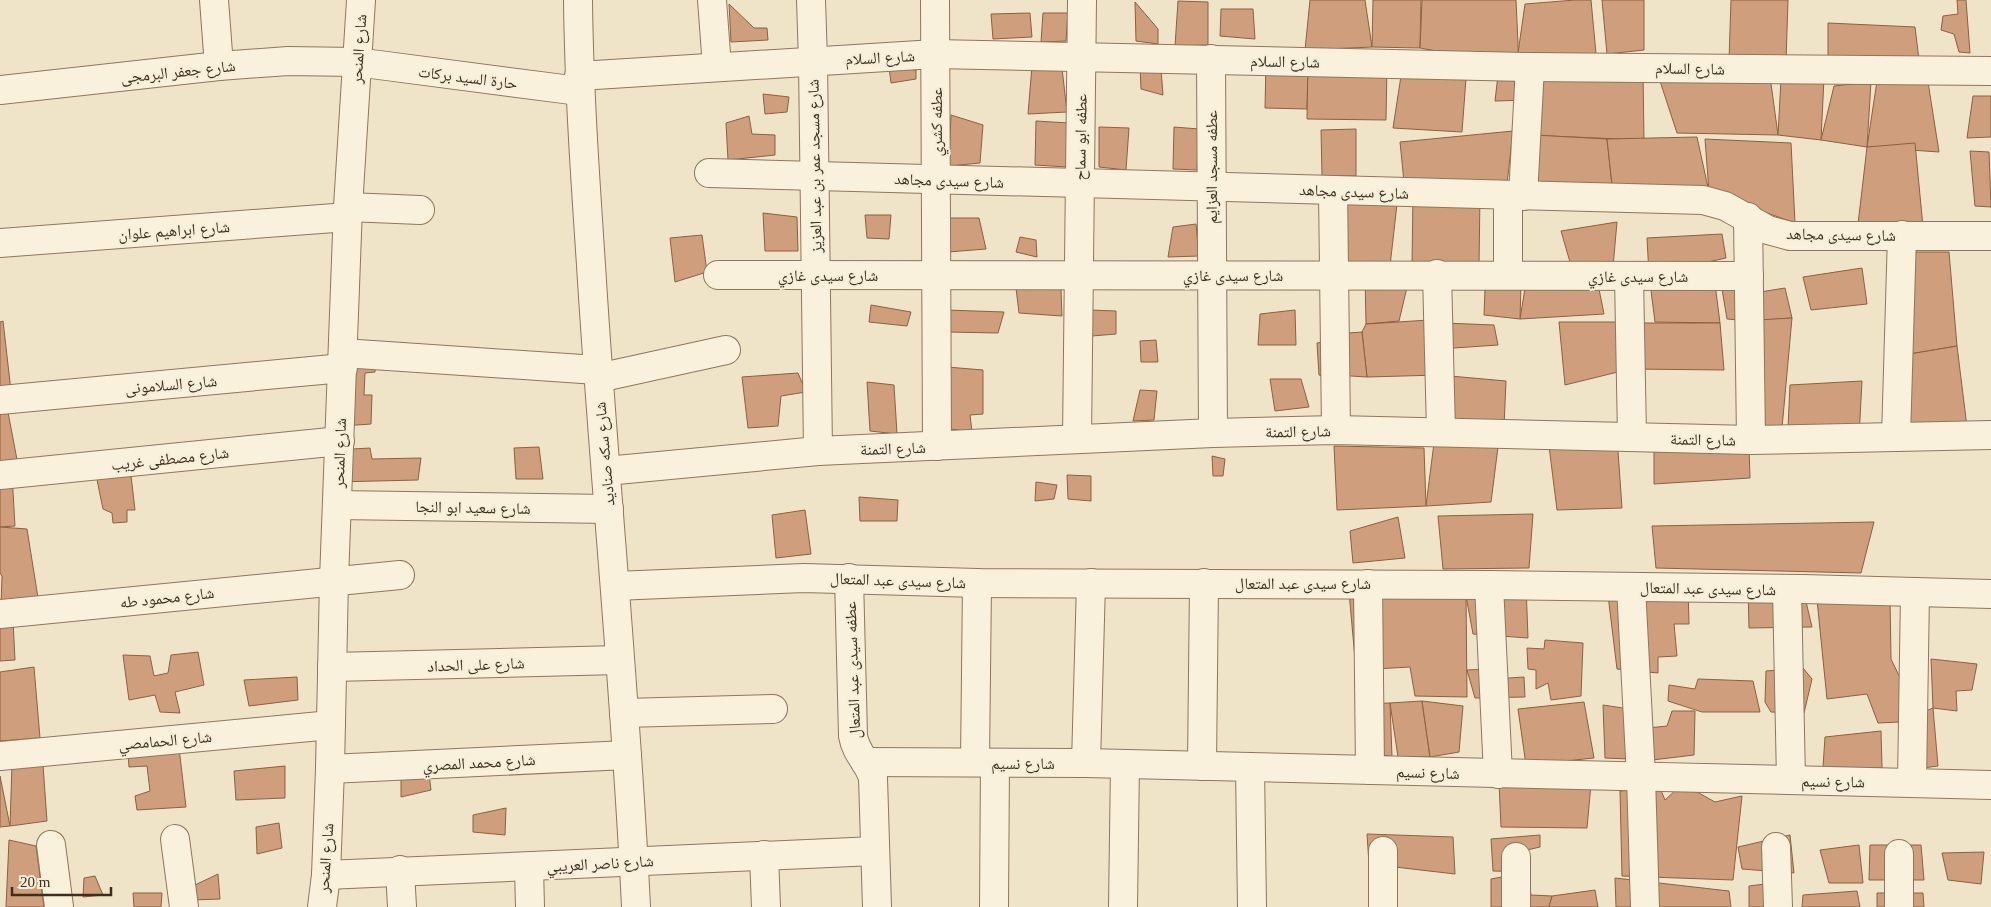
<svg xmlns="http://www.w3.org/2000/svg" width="1991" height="907" font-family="'Times New Roman','Noto Naskh Arabic',serif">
	<rect width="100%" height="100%" fill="#f0e4c8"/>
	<g fill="#cf9f7d" stroke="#8d5f41">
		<path d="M1310,0h55l7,47 -67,3z"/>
		<path d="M1373,0h48l-1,48 -48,-1z"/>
		<path d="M1422,0h94l3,66 -99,-18z"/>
		<path d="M1575,0h16l5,54 -78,-1 7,-49z"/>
		<path d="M1602,0h42v50l-37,4z"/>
		<path d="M1731,0h57l-2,62 -57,-2z"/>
		<path d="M1957,0h9l4,53 -11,-1 -5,-18 -13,-4 2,-14 15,-2z"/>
		<path d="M1178,1l30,1v43l-33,1z"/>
		<path d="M1135,2l23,27v15l-22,-3z"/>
		<path d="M729,4l25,24h13l1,12 -37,2z"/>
		<path d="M1221,9h32l2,30 -35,-3z"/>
		<path d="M1030,13l2,24 -39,2 -2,-25z"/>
		<path d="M1043,13h25l-2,28 -25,1z"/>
		<path d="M1828,23l87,4 4,33 -91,-1z"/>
		<path d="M1266,62l42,1 -1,46 -42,-1z"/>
		<path d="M1308,63l79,2 -1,55 -79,-1z"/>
		<path d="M1467,65l-5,67 -69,-4 8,-52z"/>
		<path d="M1032,66l30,2 5,44 -39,2z"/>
		<path d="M1519,66l9,34 -33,1 3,-26z"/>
		<path d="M889,67l27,3v9l-25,4z"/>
		<path d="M1140,67l21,2 2,26 -22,-6z"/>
		<path d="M1540,67l103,6 1,67 -118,-5z"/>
		<path d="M1769,69l9,66 -101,-2 -19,-58z"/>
		<path d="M1824,78l-3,62 -43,-5 3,-56z"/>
		<path d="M1877,81l51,1 11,70 -72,-5z"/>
		<path d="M1871,82l-4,65 -46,-7 13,-54z"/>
		<path d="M763,94l26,3 -2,15 -22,2z"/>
		<path d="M1973,96h18v41l-24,1z"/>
		<path d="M951,115l32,10 -3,38 -31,3z"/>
		<path d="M749,116l3,18 23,1v20l-47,5 -2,-37z"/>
		<path d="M1036,121l33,2 -2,44 -32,-2z"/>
		<path d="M1099,127l30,1 -3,42 -27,-3z"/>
		<path d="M1174,127l25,2 -2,41 -24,-1z"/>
		<path d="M1356,129v47h-34l-1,-46z"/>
		<path d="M1513,131l-6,53 -103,-2 -4,-40z"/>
		<path d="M1534,135l73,4 6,55 -86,-9z"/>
		<path d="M1697,137l12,55 -96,2 -6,-55z"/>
		<path d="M1705,139l86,4 4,80 -86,-31z"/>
		<path d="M1915,143l8,84 -65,-3 9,-77z"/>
		<path d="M1970,151l19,1 2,55 -16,-1z"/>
		<path d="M1339,190l58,14 -8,71 -49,-7z"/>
		<path d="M1413,192l67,2 -1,73h-67z"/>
		<path d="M763,213l34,4 1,34h-33z"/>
		<path d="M865,215h26l-2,24 -22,-1z"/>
		<path d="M947,218h32l7,31 -38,3z"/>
		<path d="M1617,222l-4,45 -43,-5 -9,-31z"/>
		<path d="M1196,224l3,32 -31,1 5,-30z"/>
		<path d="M1722,234l4,24 -77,17 -2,-37z"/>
		<path d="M702,235l5,37 -32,10 -5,-44z"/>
		<path d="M1020,237l16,3 1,17 -21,-5z"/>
		<path d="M1909,252h40l8,94 -59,10z"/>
		<path d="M1862,268l5,36 -56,6 -8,-33z"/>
		<path d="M1365,275h45l-11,46 -33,3z"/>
		<path d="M1649,275l65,1 6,47 -65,-1z"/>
		<path d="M1527,276l71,8 6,30 -84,5z"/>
		<path d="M1740,281l10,40 -23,-2 -5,-30z"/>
		<path d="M1521,284l-1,35 -36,-4 1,-26z"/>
		<path d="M1016,288l45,1 1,27 -43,-3z"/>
		<path d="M1785,288l7,30 -42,3 4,-28z"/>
		<path d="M871,305l40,7 -4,14 -38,-4z"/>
		<path d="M946,310l58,2 -6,21 -50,-1z"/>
		<path d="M1090,310l26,1v23l-24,2z"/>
		<path d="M1295,310l1,35h-38l2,-31z"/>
		<path d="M1792,318l-11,121 -30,-9 6,-110z"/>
		<path d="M1429,320l10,55 -72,2 -5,-45 4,-8z"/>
		<path d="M3,321l8,70 -11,6v-75z"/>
		<path d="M1559,322h62l9,47 -65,16z"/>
		<path d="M1444,323l50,2 4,20 -59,4z"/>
		<path d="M1630,323h90l4,47 -94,-1z"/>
		<path d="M1362,332l5,45 -32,-2v-41z"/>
		<path d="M1156,340l2,22h-17l-1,-21z"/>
		<path d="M1335,340l-7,38 -9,-3 -2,-32z"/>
		<path d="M1957,346l11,89 -65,11 -5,-90z"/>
		<path d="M376,350l-1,22 -10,1 -1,22h8l-1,29 -43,3 3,-74z"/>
		<path d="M947,367l36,3v44l-13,1 2,17 -21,-3z"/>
		<path d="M798,373l8,19 -25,4 -3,30 -30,2 -6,-51z"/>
		<path d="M1439,375l67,6 -2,46 -64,-2z"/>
		<path d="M1270,379h31l8,28 -34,4z"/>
		<path d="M1862,381l-3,56 -71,-9 2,-43z"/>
		<path d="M867,382l27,3 3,49 -27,-3z"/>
		<path d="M1140,390l17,1 -3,29 -21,1z"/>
		<path d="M7,407l11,58 -18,6v-63z"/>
		<path d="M1617,437l5,71 -65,2 -8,-64z"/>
		<path d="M1434,443l64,4 -7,55 -65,4z"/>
		<path d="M1334,446l90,2 2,58 -89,4z"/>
		<path d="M539,447l4,32h-27l-2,-31z"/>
		<path d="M1749,447l1,31 -96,6v-34z"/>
		<path d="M370,448l2,11 49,-1 -3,22 -84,2 1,-32z"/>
		<path d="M1212,456l13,3 -2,17h-10z"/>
		<path d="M130,467l5,43h-8v12l-14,1 -1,-10 -9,-4 -8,-39z"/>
		<path d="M12,474l3,52 -15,1v-50z"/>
		<path d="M1067,475l24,1v25l-23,-2z"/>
		<path d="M1036,482l21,3 -3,14 -19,2z"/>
		<path d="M859,497l39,3 -1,21h-37z"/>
		<path d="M805,510l6,44 -35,4 -4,-43z"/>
		<path d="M1533,514l-4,54 -86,1 -5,-53z"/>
		<path d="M1398,517l7,41 -52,5 -3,-32z"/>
		<path d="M1874,522l-13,51 -205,-5 -4,-42z"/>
		<path d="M0,527l27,2 12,75 -38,2 1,-30 -2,-3z"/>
		<path d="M1526,585l2,53 -55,-4 -7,-38z"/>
		<path d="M1607,587h81l1,37h-15l3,32 -19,1v16l-41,-4z"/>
		<path d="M1748,588l55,1 9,38 -63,1z"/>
		<path d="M1349,592l117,4 1,101 -52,-1 -5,-29 -54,3z"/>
		<path d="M1890,598l1,61 12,25 -4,38 -21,1 -11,-29 -40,5 -10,-99z"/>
		<path d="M13,620l2,40 -15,1v-39z"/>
		<path d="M1545,640l38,3 -2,53 -30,4 -3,-17 -12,6v-19l-8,-1 -1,-21 17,1z"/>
		<path d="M198,652l6,33 -29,7 5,21 -20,-1 -5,-17 -26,5 -6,-45 27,1 4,20 14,-3 3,-18z"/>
		<path d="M1931,659l46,5 -5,26 -16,1 1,20 -24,-3z"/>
		<path d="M34,667l6,71 -40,3v-69z"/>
		<path d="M1803,668l9,11 -8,34 -33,-1 -6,-10 1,-31z"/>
		<path d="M1493,669l1,10 30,-2 1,20 -50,1 -8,-28z"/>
		<path d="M297,677l1,23 -49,6 -5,-26z"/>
		<path d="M1698,679l55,2 7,31h-58l-34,-11 1,-16 26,4z"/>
		<path d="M1422,701l8,56h-32l-8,-54z"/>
		<path d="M1422,701l41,5 -4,46 -29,5z"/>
		<path d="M1584,702l10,56 -68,7 -8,-56z"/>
		<path d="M1390,703l2,54 -30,-7 -5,-46z"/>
		<path d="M1603,705l46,7 -11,17 29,-3 5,-15h23l-1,44 -42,5 -47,-2z"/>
		<path d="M1933,708l5,58 -38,5 -1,-49z"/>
		<path d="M1881,731l1,37 -59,-1 2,-30z"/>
		<path d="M179,748l7,59 -49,3 -2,-14 15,-5 -3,-25 -18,1 -1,-14z"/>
		<path d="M12,764l31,1 4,56 -37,5z"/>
		<path d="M285,766v32l-49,2 -2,-29z"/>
		<path d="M401,774h28l2,16 -30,7z"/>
		<path d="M0,776l10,50 -10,1z"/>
		<path d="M1499,783l92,1 -4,44 -86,-1z"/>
		<path d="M1660,788l5,12 13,-12 19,4 18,10 27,-6 -9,84 -111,-4 -2,-85z"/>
		<path d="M506,808l-1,27 -32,-3v-17z"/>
		<path d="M279,823l3,25 -25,6 -1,-27z"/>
		<path d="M1367,834l86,3 2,37 -86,-10z"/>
		<path d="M1540,835v12l-13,3 1,22 -35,-1 -2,-32z"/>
		<path d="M1790,835l4,38 -52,-4 -4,-22z"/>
		<path d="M9,840l27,6 8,61h-38z"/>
		<path d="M1859,845l4,38h-34l-9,-33z"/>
		<path d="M1870,845h51l3,35h-55z"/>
		<path d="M1984,852l-3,32 -33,-4 -6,-27z"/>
		<path d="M1528,872l3,23 21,1 -3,11h-58v-28z"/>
		<path d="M218,874l2,25 -28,1 1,-14z"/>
		<path d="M95,876l8,19 -20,2 1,-19z"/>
		<path d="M1615,878l114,13 2,16h-115z"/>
		<path d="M1773,883l15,24h-39v-21z"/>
		<path d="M1595,890l3,17h-49l3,-11z"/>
		<path d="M1857,891l3,16h-58l1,-12z"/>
		<path d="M133,893h29l-1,14h-27z"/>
		<path d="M1877,893h46l1,14h-47z"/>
	</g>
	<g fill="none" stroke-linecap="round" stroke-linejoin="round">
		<g stroke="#8d765c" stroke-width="30">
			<g id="minor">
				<path d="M214,0l5,66"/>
				<path d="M578,0c1,88 7,176 13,265 13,214 35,428 45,642"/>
				<path d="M712,0l5,67"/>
				<path d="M811,0l2,61 5,390"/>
				<path d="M935,0l2,446"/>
				<path d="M1211,59l2,374"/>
				<path d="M579,76l356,-22 595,13 461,4"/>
				<path d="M0,90l219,-24 69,-5 68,1 223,29"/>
				<path d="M709,173l994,27 22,6 43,24 22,6h201"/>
				<path d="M1333,190l3,240"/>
				<path d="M1523,196l7,-129"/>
				<path d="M348,207l72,3"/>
				<path d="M1748,217l3,223"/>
				<path d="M0,243l348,-26"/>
				<path d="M1437,274l4,158"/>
				<path d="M718,275l1031,1"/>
				<path d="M1508,275v-80"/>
				<path d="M1629,276l3,161"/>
				<path d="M343,353l254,17"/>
				<path d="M598,378l128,-28"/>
				<path d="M0,400l343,-32"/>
				<path d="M1896,437l6,-202"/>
				<path d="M1077,439l5,-439"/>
				<path d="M606,471l212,-20 395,-18 123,-3 415,10 240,-5"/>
				<path d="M0,475l340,-34"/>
				<path d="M337,505l272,4"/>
				<path d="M849,578l4,158c3,18 15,25 20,42l4,129"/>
				<path d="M1368,584l2,186"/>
				<path d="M1489,585l9,189"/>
				<path d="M615,586l189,-8 173,5 512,2 314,4 188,5"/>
				<path d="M1631,587l10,190 4,130"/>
				<path d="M1787,589l4,191"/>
				<path d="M0,614l400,-39"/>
				<path d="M332,667l288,-7"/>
				<path d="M624,713l149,-4"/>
				<path d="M0,756l331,-31"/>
				<path d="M865,762l221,1 905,22"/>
				<path d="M975,762l2,-179"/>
				<path d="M1086,763l5,-180"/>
				<path d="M1202,766l2,-183"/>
				<path d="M1250,768l2,139"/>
				<path d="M330,769l297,-14"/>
				<path d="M1912,783l3,-191"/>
				<path d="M175,839l9,68"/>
				<path d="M51,845l8,62"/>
				<path d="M1776,847l2,60"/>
				<path d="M1899,854v53"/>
				<path d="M764,855l2,52"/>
				<path d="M1516,857v50"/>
				<path d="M529,867l1,40"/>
				<path d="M400,870l2,37"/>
				<path d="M326,875l549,-24"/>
				<path d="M322,907l4,-32 4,-106 4,-189 14,-373 13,-207"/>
				<path d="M994,907l1,-144"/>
				<path d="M1123,907l2,-143"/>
				<path d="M1383,907v-56"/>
			</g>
		</g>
		<use href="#minor" stroke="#faf1dc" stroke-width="28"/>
	</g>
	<g text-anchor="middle" stroke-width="4" stroke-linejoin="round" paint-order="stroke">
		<g font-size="16" fill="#3d2e20" stroke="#f7eed8">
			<text transform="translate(358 49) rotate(-86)" y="6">شارع المنحر</text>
			<text transform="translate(880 57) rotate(-3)" y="6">شارع السلام</text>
			<text transform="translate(1285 61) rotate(1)" y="6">شارع السلام</text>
			<text transform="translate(1690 68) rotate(1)" y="6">شارع السلام</text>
			<text transform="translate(178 71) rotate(-6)" y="6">شارع جعفر البرمجى</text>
			<text transform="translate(468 77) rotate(7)" y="6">حارة السيد بركات</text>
			<text transform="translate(936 122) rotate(-90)" y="6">عطفه كشري</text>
			<text transform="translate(1080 137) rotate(-89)" y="6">عطفه ابو سماح</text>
			<text transform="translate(814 166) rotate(-91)" y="6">شارع مسجد عمر بن عبد العزيز</text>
			<text transform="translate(1211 167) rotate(-90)" y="6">عطفه مسجد العزايم</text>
			<text transform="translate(949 180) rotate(2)" y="6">شارع سيدى مجاهد</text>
			<text transform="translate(1354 191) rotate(2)" y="6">شارع سيدى مجاهد</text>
			<text transform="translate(174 230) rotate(-4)" y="6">شارع ابراهيم علوان</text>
			<text transform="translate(1841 234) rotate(1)" y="6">شارع سيدى مجاهد</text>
			<text x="828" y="281">شارع سيدى غازي</text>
			<text x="1233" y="281">شارع سيدى غازي</text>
			<text x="1638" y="282">شارع سيدى غازي</text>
			<text transform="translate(171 384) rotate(-5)" y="6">شارع السلامونى</text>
			<text transform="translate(1298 431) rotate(-1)" y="6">شارع التمنة</text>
			<text transform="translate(1703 439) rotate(1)" y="6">شارع التمنة</text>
			<text transform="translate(893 448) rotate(-2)" y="6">شارع التمنة</text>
			<text transform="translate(339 453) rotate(-88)" y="6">شارع المنحر</text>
			<text transform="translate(604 454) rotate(-95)" y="6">شارع سكه صناديد</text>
			<text transform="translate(170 458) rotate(-6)" y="6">شارع مصطفى غريب</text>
			<text transform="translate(473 507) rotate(1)" y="6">شارع سعيد ابو النجا</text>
			<text transform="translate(898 580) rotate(2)" y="6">شارع سيدى عبد المتعال</text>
			<text x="1303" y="589">شارع سيدى عبد المتعال</text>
			<text transform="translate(1708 588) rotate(1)" y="6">شارع سيدى عبد المتعال</text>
			<text transform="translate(167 597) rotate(-6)" y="6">شارع محمود طه</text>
			<text transform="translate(476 664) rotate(-2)" y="6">شارع على الحداد</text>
			<text transform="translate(852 670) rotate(-92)" y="6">عطفه سيدى عبد المتعال</text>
			<text transform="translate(165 740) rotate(-5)" y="6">شارع الحمامصي</text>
			<text transform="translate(479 762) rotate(-3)" y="6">شارع محمد المصري</text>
			<text x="1023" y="769">شارع نسيم</text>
			<text transform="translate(1428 772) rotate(2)" y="6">شارع نسيم</text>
			<text transform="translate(1833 781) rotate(1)" y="6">شارع نسيم</text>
			<text transform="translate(325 858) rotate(-86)" y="6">شارع المنحر</text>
			<text transform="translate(600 863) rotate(-3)" y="6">شارع ناصر العريبي</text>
		</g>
	</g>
	<path d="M12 887v8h99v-8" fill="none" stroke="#3d2e20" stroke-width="2.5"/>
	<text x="20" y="887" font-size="15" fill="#3d2e20" stroke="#f7eed8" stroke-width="4" paint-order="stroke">20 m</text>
</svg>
